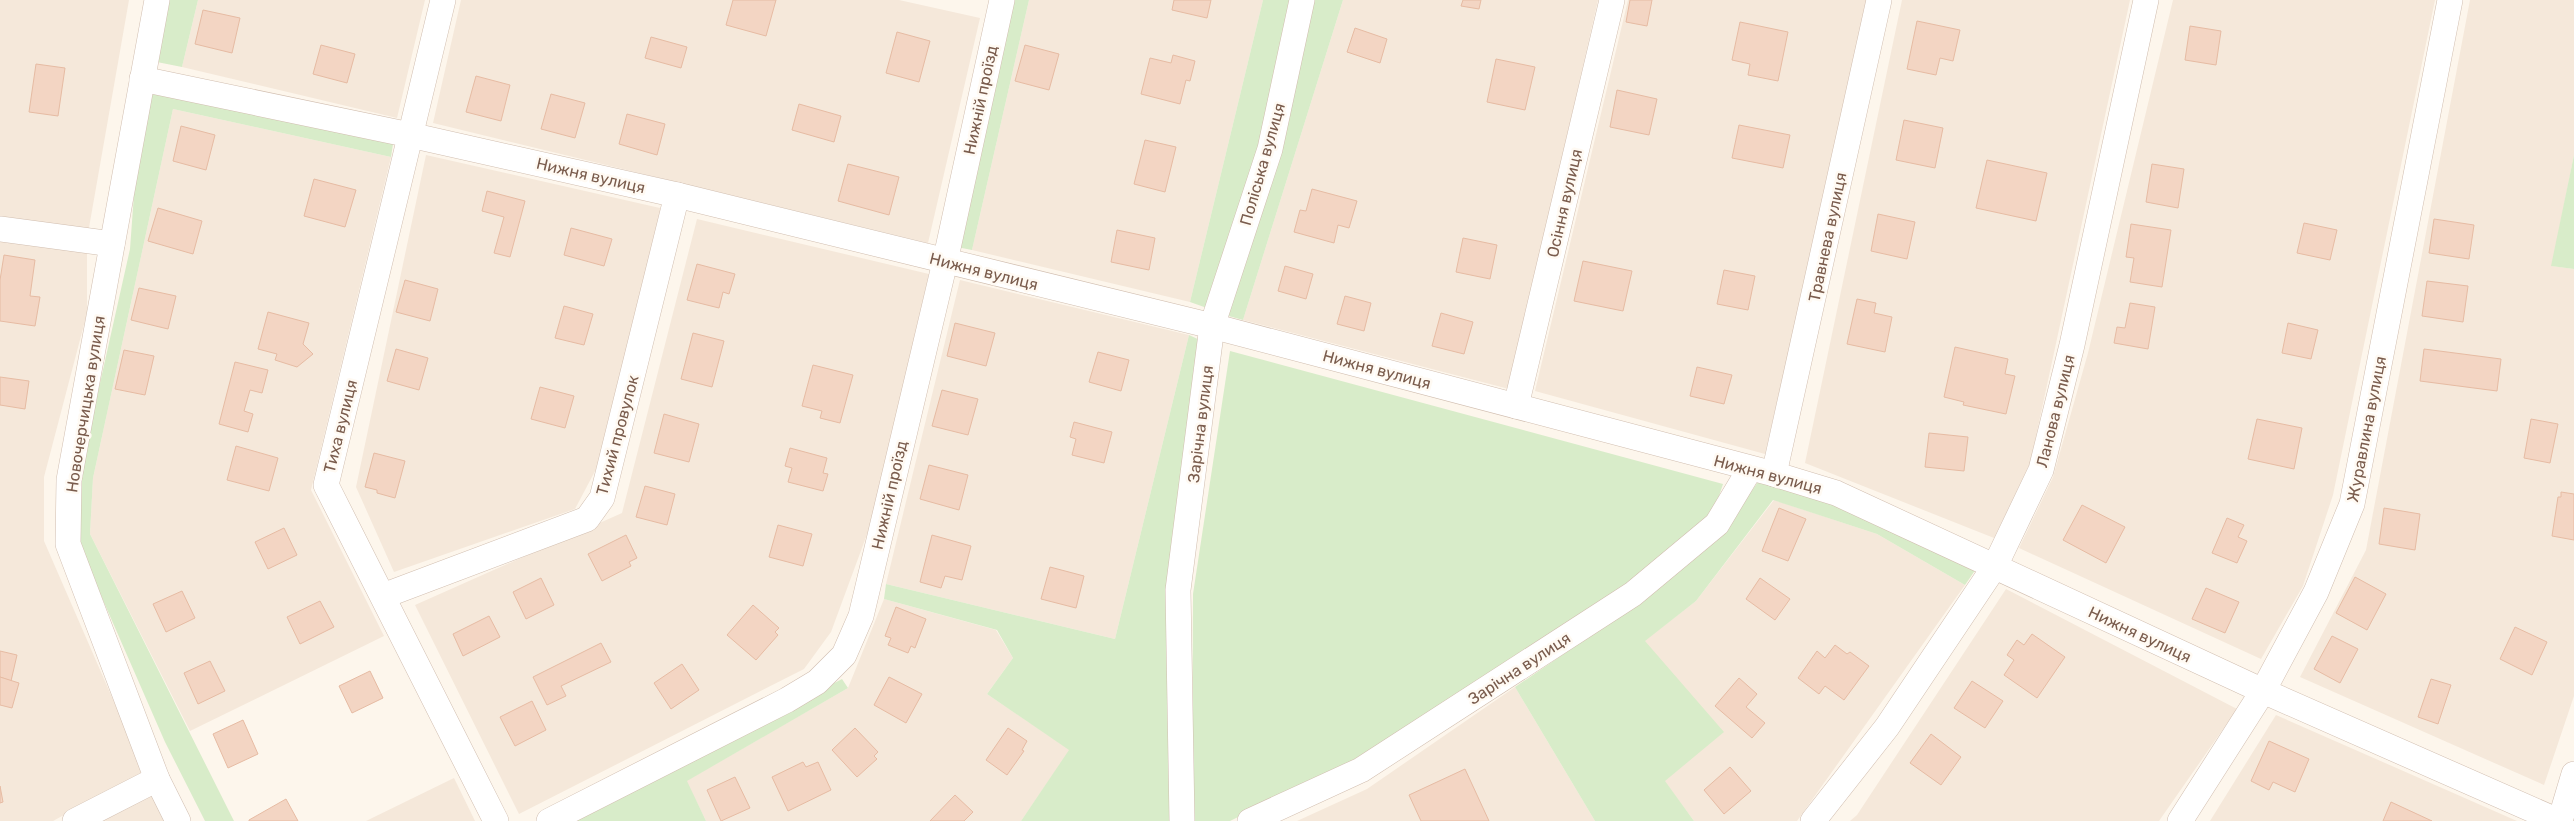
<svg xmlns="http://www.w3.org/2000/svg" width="2574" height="821" font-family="Rubik,sans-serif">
	<rect width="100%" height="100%" fill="#fdf6ec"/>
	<g fill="#f5e8da">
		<path d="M0,0h129l-42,239v74l-43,164v64l100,230 -91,50h-53z"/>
		<path d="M198,0h227l-28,118 -215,-51z"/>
		<path d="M461,0h438l81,18 -52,225 -495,-120z"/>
		<path d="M1029,0h234l-73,302 -218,-52z"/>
		<path d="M1343,0h255l-89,389 -266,-69z"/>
		<path d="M1628,0h241l-104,454 -230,-63z"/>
		<path d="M1902,0h228l-100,464 -36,74 -189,-75z"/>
		<path d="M2173,0h262l-102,495 -30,91 -42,73 -242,-111 34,-71 35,-124z"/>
		<path d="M2470,0h104v155l-22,111 22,3v427l-30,89 -244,-108 66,-127z"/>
		<path d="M173,109l218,48 -80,333 73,146 -194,95 -100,-197 3,-56z"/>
		<path d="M426,155l234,53 2,16 -59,232 -28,53 -181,63 -38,-85z"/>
		<path d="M697,219l232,55 -56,244 -42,114 -27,37 -285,145 -104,-209 207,-92z"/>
		<path d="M960,280l229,55 -74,304 -229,-55z"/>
		<path d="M1774,500l103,34 88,51 -168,236h-103l-29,-39 -21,-141 52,-40z"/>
		<path d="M2006,589l231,120 -78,112h-309l7,-6z"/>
		<path d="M884,599l112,31 17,28 -26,36 83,56 -49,71h-315l-20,-40 162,-93z"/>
		<path d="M1515,687l80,134h-298l70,-32z"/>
		<path d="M2276,715l241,106h-307z"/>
		<path d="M454,778l21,43h-109z"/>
		<path d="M154,794l13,27h-65z"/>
	</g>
	<g fill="#d8ecc9">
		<path d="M169,0h29l-16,67 -25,-5z"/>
		<path d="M1011,0h18l-57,250 -15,-3z"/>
		<path d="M1263,0h31l-33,147 -54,161 -17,-6z"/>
		<path d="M1311,0h32l-100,320 -18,-5z"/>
		<path d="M151,92l242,52 -2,13 -218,-48 -80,369 -3,56 144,287h-29l-40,-79 -87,-199 1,-66 51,-228 6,-82z"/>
		<path d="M2574,155v114l-23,-3z"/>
		<path d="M1189,335l13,6 -30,480h-151l48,-71 -82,-56 26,-36 -16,-28 -113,-31 2,-15 229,55z"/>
		<path d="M1230,351l493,133 -12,36 -83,67 -275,173 -123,61h-38l1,-227z"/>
		<path d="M1758,482l76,21 142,66 -11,16 -88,-51 -104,-34 -77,101 -51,40 79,91 -59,49 29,40h-99l-80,-134 124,-84 85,-73z"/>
		<path d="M842,679l6,9 -161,93 19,40h-134z"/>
	</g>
	<g fill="#f3d5c3" stroke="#e6bba3">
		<path d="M733,0h43l-10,36 -40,-11z"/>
		<path d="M1174,0h37l-4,18 -35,-8z"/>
		<path d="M1463,0h18l-2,9 -18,-3z"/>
		<path d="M1630,0h22l-5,26 -21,-4z"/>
		<path d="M203,10l37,8 -8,35 -37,-9z"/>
		<path d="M1917,21l43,9 -7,31 -13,-3 -4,17 -29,-6z"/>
		<path d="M1740,22l48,10 -10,49 -30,-6 2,-11 -18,-4z"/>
		<path d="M2190,26l31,5 -5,34 -31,-5z"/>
		<path d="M1355,28l32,11 -7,24 -33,-11z"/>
		<path d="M897,32l33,9 -11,41 -33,-9z"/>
		<path d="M651,37l36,10 -6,21 -36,-10z"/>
		<path d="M321,45l34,9 -8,29 -34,-9z"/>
		<path d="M1025,45l34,9 -10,36 -34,-9z"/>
		<path d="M1173,55l22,6 -5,20 -4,-1 -6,24 -39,-10 9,-36 21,5z"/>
		<path d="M1496,59l39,8 -10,43 -38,-8z"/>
		<path d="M36,64l29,4 -7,48 -29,-4z"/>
		<path d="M476,76l34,9 -9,36 -35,-9z"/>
		<path d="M1617,90l40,9 -8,36 -39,-8z"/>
		<path d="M551,94l34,9 -10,35 -34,-9z"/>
		<path d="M799,104l42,12 -7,26 -42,-12z"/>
		<path d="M627,114l38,10 -8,31 -38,-11z"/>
		<path d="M1904,120l39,8 -8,40 -39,-8z"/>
		<path d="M1739,125l51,10 -7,33 -51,-10z"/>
		<path d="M181,126l34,9 -9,35 -33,-9z"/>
		<path d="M1145,140l31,7 -11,45 -31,-8z"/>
		<path d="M1987,160l60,13 -11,48 -60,-13z"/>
		<path d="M848,164l51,13 -10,38 -51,-14z"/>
		<path d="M2152,164l32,5 -6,39 -32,-6z"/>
		<path d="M314,179l42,11 -11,37 -41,-11z"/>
		<path d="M1312,189l45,12 -8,27 -11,-3 -4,18 -40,-11 6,-22 6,1z"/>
		<path d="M487,191l38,10 -15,56 -16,-4 10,-36 -22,-6z"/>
		<path d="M158,208l44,13 -9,33 -45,-13z"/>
		<path d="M1878,214l37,8 -8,37 -36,-8z"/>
		<path d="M2434,219l40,6 -5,34 -40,-6z"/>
		<path d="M2304,223l33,7 -7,30 -33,-7z"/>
		<path d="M2131,224l40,6 -9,57 -32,-5 4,-24 -8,-1z"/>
		<path d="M571,228l41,11 -8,27 -40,-11z"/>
		<path d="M1117,230l38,8 -6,32 -38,-8z"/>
		<path d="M1463,238l34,7 -7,34 -34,-7z"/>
		<path d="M4,255l31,5 -5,36 10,1 -5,29 -35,-5v-41z"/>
		<path d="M1583,261l49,10 -9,40 -49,-10z"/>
		<path d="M697,264l38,10 -6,20 -6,-2 -4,16 -32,-8z"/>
		<path d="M1285,266l28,8 -7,25 -28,-8z"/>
		<path d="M1724,270l31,6 -7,34 -31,-6z"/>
		<path d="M405,280l33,9 -8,32 -34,-9z"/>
		<path d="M2427,281l41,5 -5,36 -41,-6z"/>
		<path d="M139,288l37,8 -8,33 -37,-9z"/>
		<path d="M1345,296l26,7 -7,28 -27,-7z"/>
		<path d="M1857,299l19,4 -2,10 18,4 -7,35 -38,-8z"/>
		<path d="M2130,303l25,4 -7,42 -34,-6 3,-16 8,1z"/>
		<path d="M564,306l29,8 -9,31 -29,-7z"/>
		<path d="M268,312l41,11 -6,21 10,10 -16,13 -22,-7 2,-6 -19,-5z"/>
		<path d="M1441,313l32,9 -9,32 -32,-8z"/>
		<path d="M955,323l40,10 -9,33 -39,-10z"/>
		<path d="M2288,323l30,7 -7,29 -29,-6z"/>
		<path d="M693,333l31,8 -12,46 -31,-8z"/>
		<path d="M1955,347l53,12 -3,15 10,2 -9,38 -43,-9 1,-3 -20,-5z"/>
		<path d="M396,349l32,9 -9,32 -32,-9z"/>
		<path d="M2424,349l77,10 -4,32 -77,-10z"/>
		<path d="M124,350l30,6 -9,39 -30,-6z"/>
		<path d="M1098,352l31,8 -8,31 -32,-9z"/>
		<path d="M235,362l33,8 -6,23 -12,-3 -6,21 9,3 -5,18 -29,-8z"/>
		<path d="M813,365l40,10 -13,48 -20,-5 2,-7 -20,-5z"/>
		<path d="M1697,367l35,8 -8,29 -34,-8z"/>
		<path d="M0,377l29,4 -4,28 -25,-4z"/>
		<path d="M540,387l34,9 -9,32 -34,-9z"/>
		<path d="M942,390l36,9 -10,36 -36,-9z"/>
		<path d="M664,414l35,10 -10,38 -35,-9z"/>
		<path d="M2257,419l45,9 -8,41 -46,-10z"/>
		<path d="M2531,419l27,5 -8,39 -26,-5z"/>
		<path d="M1074,422l38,10 -8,31 -32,-8 4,-16 -6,-2z"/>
		<path d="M1929,433l39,4 -4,34 -39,-4z"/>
		<path d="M236,446l42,12 -9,33 -42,-11z"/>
		<path d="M790,448l37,10 -4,15 5,1 -5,17 -35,-9 4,-14 -7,-2z"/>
		<path d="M374,453l31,8 -10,37 -18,-5v-3l-12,-3z"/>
		<path d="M929,465l39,10 -9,35 -39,-11z"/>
		<path d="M645,486l30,8 -8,31 -31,-8z"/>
		<path d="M2561,492l13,2v46l-22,-4 6,-39h3z"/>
		<path d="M2082,505l43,22 -19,36 -43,-23z"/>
		<path d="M1779,508l27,11 -18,42 -26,-10z"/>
		<path d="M2384,508l36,6 -5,36 -36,-6z"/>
		<path d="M2227,518l17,7 -6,12 9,4 -10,22 -25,-10z"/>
		<path d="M778,525l34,9 -9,32 -34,-9z"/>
		<path d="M284,528l13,27 -29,14 -13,-27z"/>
		<path d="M626,535l11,23 -8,4 2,4 -29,15 -14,-27z"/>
		<path d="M932,535l39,11 -9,34 -17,-4 -4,12 -21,-6z"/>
		<path d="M1050,567l34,9 -8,32 -35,-9z"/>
		<path d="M2355,577l31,17 -19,36 -31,-17z"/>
		<path d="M541,578l13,27 -28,14 -13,-27z"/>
		<path d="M1760,578l30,21 -15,21 -29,-21z"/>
		<path d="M2206,588l33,14 -14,31 -33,-14z"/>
		<path d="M182,591l13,27 -29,14 -13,-28z"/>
		<path d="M320,601l14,26 -34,17 -13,-27z"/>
		<path d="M753,605l26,23 -4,4 3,3 -22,25 -29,-25z"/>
		<path d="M896,607l30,12 -11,29 -4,-2 -3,7 -20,-8 3,-7 -6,-2z"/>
		<path d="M489,616l11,21 -37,19 -10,-22z"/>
		<path d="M2515,627l32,15 -15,33 -32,-16z"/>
		<path d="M2032,634l33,23 -28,41 -33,-23 10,-15 -7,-5 10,-15 7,5z"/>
		<path d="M2332,636l26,13 -18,34 -26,-14z"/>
		<path d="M601,643l10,19 -50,24 5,10 -19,9 -14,-28z"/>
		<path d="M1835,645l12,9 3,-2 19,14 -25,34 -19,-14 -6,8 -21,-16 19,-27 8,7z"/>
		<path d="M0,651l17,4 -6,26 -11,-4z"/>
		<path d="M210,661l15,30 -27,13 -14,-31z"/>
		<path d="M682,664l17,26 -28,19 -17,-26z"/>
		<path d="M370,671l13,27 -31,15 -13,-27z"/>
		<path d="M0,677l19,6 -7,25 -12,-3z"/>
		<path d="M889,677l33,17 -16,29 -32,-18z"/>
		<path d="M1739,678l18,16 -11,13 19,16 -13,15 -37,-32z"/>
		<path d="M2431,679l20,6 -13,39 -20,-7z"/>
		<path d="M1972,681l31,20 -18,27 -31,-20z"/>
		<path d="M532,701l14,29 -31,16 -15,-29z"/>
		<path d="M243,720l15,34 -30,14 -15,-34z"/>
		<path d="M855,728l23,24 -4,4 3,3 -20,18 -25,-27z"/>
		<path d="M1008,728l19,13 -5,9 2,1 -17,24 -21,-15z"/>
		<path d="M1931,734l30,23 -20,28 -31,-22z"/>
		<path d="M2269,741l40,18 -14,33 -22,-10 -4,8 -18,-9z"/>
		<path d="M803,762l3,5 12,-5 13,28 -43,21 -16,-34z"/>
		<path d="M1730,767l21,24 -27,23 -20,-24z"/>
		<path d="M1465,769l24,52h-68l-12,-26z"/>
		<path d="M735,777l15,31 -29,13 -14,-31z"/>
		<path d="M0,786l3,16 -3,1z"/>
		<path d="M955,795l18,17 -9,9h-34z"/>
		<path d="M286,799l12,22h-49v-1z"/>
		<path d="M2391,802l41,19h-49z"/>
	</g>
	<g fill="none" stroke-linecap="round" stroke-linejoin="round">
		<g stroke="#d1beb0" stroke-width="26">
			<g id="minor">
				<path d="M157,0l-88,480 -1,64 89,235 21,42"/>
				<path d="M443,0l-117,485 170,336"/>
				<path d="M142,79l268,56 267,60 535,131 562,148 62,19 427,198 295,130"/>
				<path d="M0,229l112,15"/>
				<path d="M1516,406l96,-406"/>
				<path d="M1774,474l105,-474"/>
				<path d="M383,596l204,-77 15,-21 75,-303"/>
				<path d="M75,821l82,-42"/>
				<path d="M549,821l238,-121 30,-18 27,-27 17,-39 84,-354 57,-262"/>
				<path d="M1182,821l-4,-231 34,-264 58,-177 32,-149"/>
				<path d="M1250,821l111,-51 272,-176 84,-70 33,-55"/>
				<path d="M1813,821l74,-94 108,-161 46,-96 31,-125 74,-345"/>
				<path d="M2180,821l83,-130 53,-99 36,-88 98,-504"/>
				<path d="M2560,821l14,-47"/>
			</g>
		</g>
		<use href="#minor" stroke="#fff" stroke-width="25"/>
	</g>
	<g text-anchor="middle" stroke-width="5" stroke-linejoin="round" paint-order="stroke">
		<g font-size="16" fill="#7a5c4d" stroke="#fffaf3">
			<text transform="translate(980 100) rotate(-78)" y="6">Нижній проїзд</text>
			<text transform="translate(1262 164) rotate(-74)" y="6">Поліська вулиця</text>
			<text transform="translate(591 175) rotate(13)" y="6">Нижня вулиця</text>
			<text transform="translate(1564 203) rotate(-77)" y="6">Осіння вулиця</text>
			<text transform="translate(1827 237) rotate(-78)" y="6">Травнева вулиця</text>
			<text transform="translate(984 271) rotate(14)" y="6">Нижня вулиця</text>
			<text transform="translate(1377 369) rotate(15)" y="6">Нижня вулиця</text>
			<text transform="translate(85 404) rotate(-81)" y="6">Новочерчицька вулиця</text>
			<text transform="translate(2055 411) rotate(-76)" y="6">Ланова вулиця</text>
			<text transform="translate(1200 424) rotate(-83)" y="6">Зарічна вулиця</text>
			<text transform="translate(340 426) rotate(-76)" y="6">Тиха вулиця</text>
			<text transform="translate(2366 429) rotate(-79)" y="6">Журавлина вулиця</text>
			<text transform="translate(617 435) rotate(-75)" y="6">Тихий провулок</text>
			<text transform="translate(1768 474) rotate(15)" y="6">Нижня вулиця</text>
			<text transform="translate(889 495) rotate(-77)" y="6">Нижній проїзд</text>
			<text transform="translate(2140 634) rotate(25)" y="6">Нижня вулиця</text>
			<text transform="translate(1519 668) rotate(-33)" y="6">Зарічна вулиця</text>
		</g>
	</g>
</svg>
